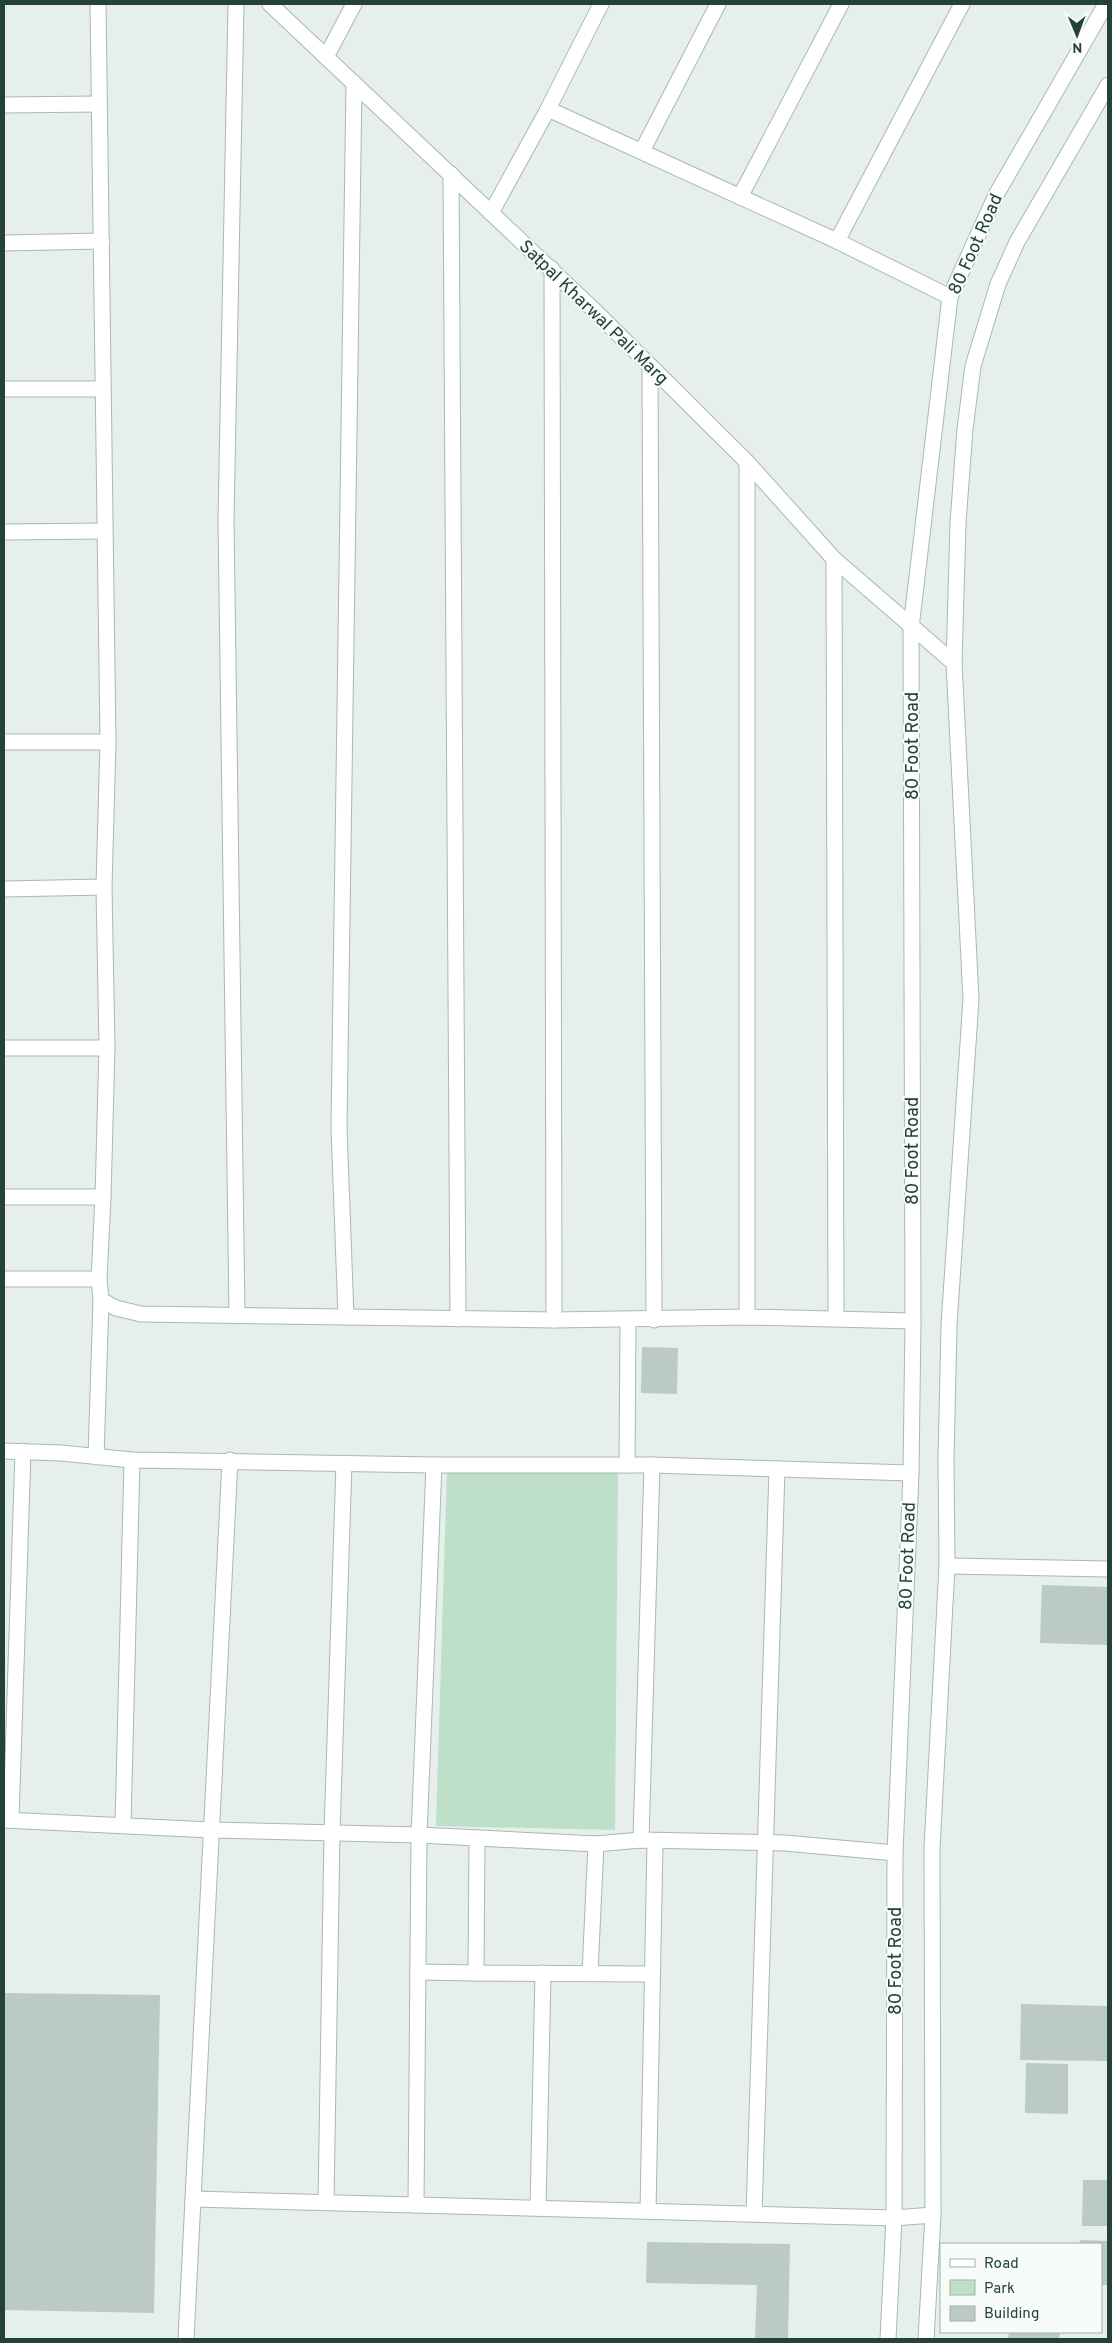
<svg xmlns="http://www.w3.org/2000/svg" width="1112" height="2343" font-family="Overpass,sans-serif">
	<rect width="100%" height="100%" fill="#e6efeb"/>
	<path fill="#bfe0c8" d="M447,1467l171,5 -3,358 -179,-4z"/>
	<g fill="#bbcac4">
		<path d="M642,1347l36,1 -1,46 -36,-1z"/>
		<path d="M1042,1585l66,2v58l-68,-2z"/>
		<path d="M4,1993l156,2 -6,318 -150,-3z"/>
		<path d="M1021,2004l87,2v55l-88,-1z"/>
		<path d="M1026,2063l42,1v50l-43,-1z"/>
		<path d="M1083,2180h25v46h-26z"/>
		<path d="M1080,2240l28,1v44h-7v-41h-22z"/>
		<path d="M647,2242l143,2 -2,95h-33l2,-54 -111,-2z"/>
		<path d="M1009,2332h51l-1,7h-51z"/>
	</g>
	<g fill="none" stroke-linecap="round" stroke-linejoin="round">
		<g stroke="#a8b8b2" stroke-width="17">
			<g id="street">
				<path d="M98,4l10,738 -4,145 3,161 -4,149 -4,82 2,21 15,8 25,6 413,6 193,-3 166,4"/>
				<path d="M236,4l-10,516 11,795"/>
				<path d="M326,57l28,-53"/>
				<path d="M4,105l95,-1"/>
				<path d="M548,109l289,132 113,56"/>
				<path d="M642,151l76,-147"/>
				<path d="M451,174l7,1145"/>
				<path d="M740,197l101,-193"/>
				<path d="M491,213l57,-104 53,-105"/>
				<path d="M837,241l125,-237"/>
				<path d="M4,243l98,-2"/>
				<path d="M552,269l2,1051"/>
				<path d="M650,366l4,954"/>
				<path d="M4,389h99"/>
				<path d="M747,462v855"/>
				<path d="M4,532l100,-1"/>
				<path d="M834,559l2,759"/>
				<path d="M4,742h104"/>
				<path d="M4,889l100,-2"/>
				<path d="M4,1048h103"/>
				<path d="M4,1197h99"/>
				<path d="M4,1279h95"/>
				<path d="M346,1317l-7,-190 15,-1044"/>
				<path d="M4,1451l57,2 71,7 302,5h218l259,8"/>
				<path d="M96,1457l5,-157"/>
				<path d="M627,1465l1,-145"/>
				<path d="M947,1566l161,3"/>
				<path d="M4,1820l206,10 209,5 177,9 45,-4 144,3 110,10"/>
				<path d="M11,1820l12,-369"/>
				<path d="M123,1825l9,-365"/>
				<path d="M477,1838l-1,135 176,1"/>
				<path d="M641,1840l11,-375"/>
				<path d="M418,1972l58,1"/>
				<path d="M590,1973l6,-129"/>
				<path d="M193,2199l701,19 39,-3"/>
				<path d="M326,2202l6,-369 12,-370"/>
				<path d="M416,2205l3,-370 15,-370"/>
				<path d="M538,2208l5,-235"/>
				<path d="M648,2211l7,-370"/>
				<path d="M754,2214l23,-745"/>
				<path d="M186,2339l44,-879"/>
			</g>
		</g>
		<g stroke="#a4bbb3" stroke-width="17">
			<g id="secondary">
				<path d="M270,4l327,309 150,149 87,97 120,104"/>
				<path d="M888,2339l6,-121 1,-365 16,-380 2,-152 -2,-693 39,-331 46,-102 110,-191"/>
				<path d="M926,2339l7,-124 -1,-367 15,-282 -1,-107 3,-134 22,-326 -17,-336 4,-140 7,-94 8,-63 25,-82 19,-42 91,-157"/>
			</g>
		</g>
		<use href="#street" stroke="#fff" stroke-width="15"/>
		<use href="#secondary" stroke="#fff" stroke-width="15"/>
	</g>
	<g text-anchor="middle" stroke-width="4" stroke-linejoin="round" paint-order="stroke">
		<g font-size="18" fill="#24423a" stroke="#f7fbf9">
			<text transform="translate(975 244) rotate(-66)" y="6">80 Foot Road</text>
			<text transform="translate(594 312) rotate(44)" y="6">Satpal Kharwal Pali Marg</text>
			<text transform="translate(912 746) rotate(-90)" y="6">80 Foot Road</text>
			<text transform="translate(912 1151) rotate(-90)" y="6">80 Foot Road</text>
			<text transform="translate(907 1556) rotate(-88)" y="6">80 Foot Road</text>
			<text transform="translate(895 1961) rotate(-90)" y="6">80 Foot Road</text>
		</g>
	</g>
	<rect width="1112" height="2343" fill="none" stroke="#24423a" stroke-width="10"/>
	<rect x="940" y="2243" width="162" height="90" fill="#f7fbf9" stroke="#a3b1ad"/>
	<rect x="950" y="2259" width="25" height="8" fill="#ffffff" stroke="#a3b1ad"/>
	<text x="984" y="2268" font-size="15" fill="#24423a">Road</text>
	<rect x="950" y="2280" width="25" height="15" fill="#bfe0c8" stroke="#a3b1ad"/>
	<text x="984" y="2293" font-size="15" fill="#24423a">Park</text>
	<rect x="950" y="2306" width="25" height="15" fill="#bbcac4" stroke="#a3b1ad"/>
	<text x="984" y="2318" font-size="15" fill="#24423a">Building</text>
	<g transform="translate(1077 35) rotate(179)" stroke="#f7fbf9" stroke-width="4" paint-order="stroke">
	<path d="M0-4L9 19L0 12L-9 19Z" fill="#24423a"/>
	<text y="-8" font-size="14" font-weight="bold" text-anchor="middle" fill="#24423a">N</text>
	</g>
</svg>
